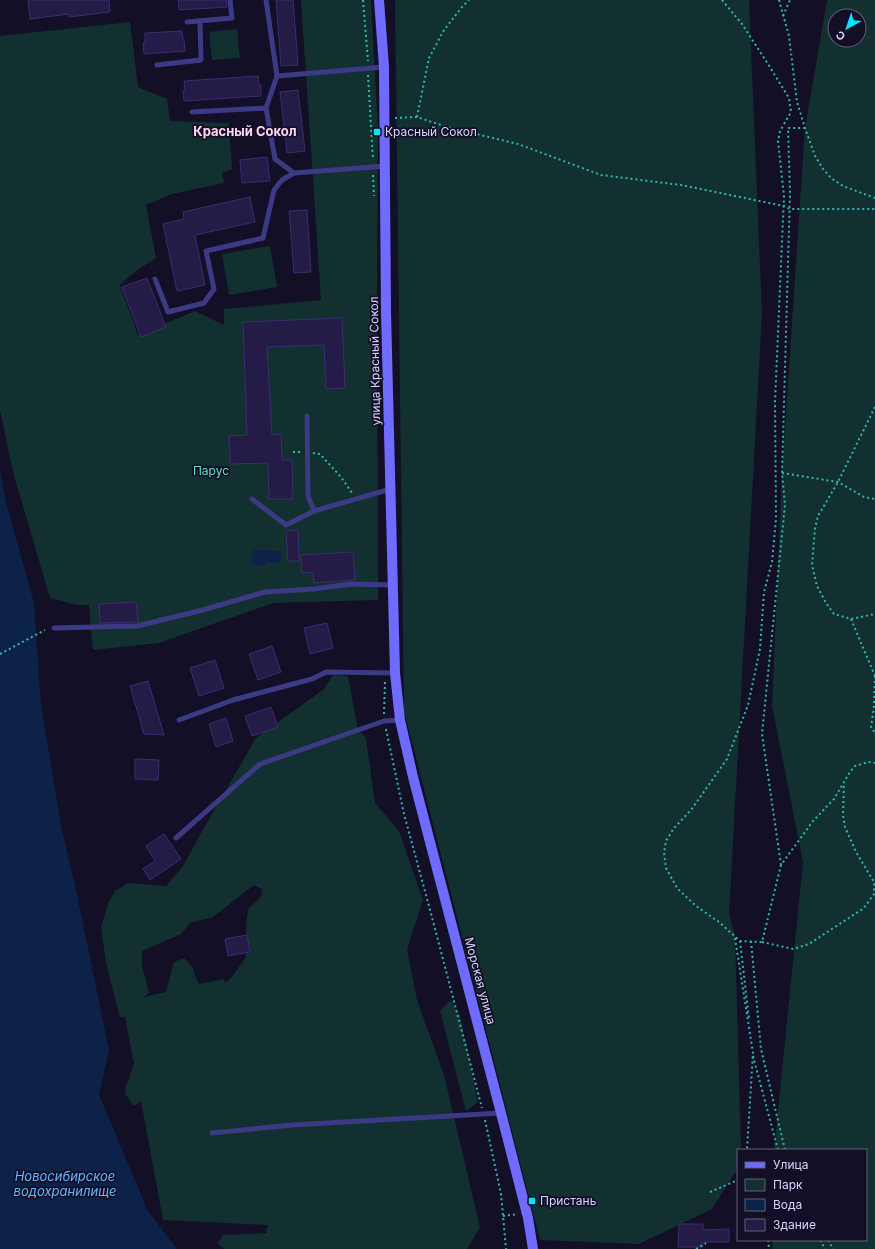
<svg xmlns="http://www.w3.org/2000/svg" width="875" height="1249" font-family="Inter,sans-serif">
	<rect width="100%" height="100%" fill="#130f26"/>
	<g fill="#12302f" fill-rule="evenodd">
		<path d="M301,0h70l7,131 -1,172 1,297 -105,3 -114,40 -66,7 -4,-45h-12l-27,-7 -37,-126 -13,-62v-374l130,-14 8,65 29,12 3,22 59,2 3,46 -10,4 2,10 -52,11 -26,11 10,53 -19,12 -17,15 18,50 57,-24 29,14v-16l97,-9z"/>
		<path d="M395,0h354l13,314 -33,600 6,22 6,214h-3v18l-26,41 -73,35 -99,-4 -136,-529z"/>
		<path d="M827,0h48v1249h-103l1,-9h93v-90h-92l29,-288 -31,-156 10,-233 23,-345zM835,16h24v24h-24z"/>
		<path d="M237,29l3,29 -28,2 -3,-28z"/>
		<path d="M270,246l7,41 -48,8 -7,-41z"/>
		<path d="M333,675l15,1 10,54 8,8 9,65 24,28 24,69 -16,49 10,51 27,75 36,152 -13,22h-243l-6,-6 5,-8 43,-2 2,-8 -105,-5 -22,-119 -7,5 -9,-12 1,-8 8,-22 -9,-47h-5l-14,-54 -5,-36 7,-23 7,-13 13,-8 38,3 17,-20 22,-40 51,-88 68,-49zM254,885l8,4 -1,8 -13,12 -2,20v28l-15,21 -6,5 -1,-4 -24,5 -2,-1 -6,-16 -8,-9 -10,4 -8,30 -22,5 5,-4 -7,-27v-15l39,-17 9,-11 23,-6z"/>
		<path d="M451,1000l9,16 18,86 -12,9 -26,-100z"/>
	</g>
	<g fill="#0c2248">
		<path d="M0,469l5,30 29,104 7,102 20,121 14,59 34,165 -10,45 49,116 29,38h-177z"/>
		<path d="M253,550l28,1 -1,12 -13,-1 -3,4 -12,-1z"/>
	</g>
	<g fill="#241b47" stroke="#3b2d73">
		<path d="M28,0h81l1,12 -41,5v-3l-39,5z"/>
		<path d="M178,0h48l1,7 -48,3z"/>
		<path d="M276,0h17l5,65 -17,1z"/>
		<path d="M182,31l1,9h1l1,11 -41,3 -1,-11h2v-10z"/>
		<path d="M258,76l1,9h2v11l-77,5 -1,-10 2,-1 -1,-9z"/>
		<path d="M298,90l7,61 -18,2 -7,-61z"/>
		<path d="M267,157l3,24 -28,2 -2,-23z"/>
		<path d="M250,197l5,25 -60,13 10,50 -28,6 -14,-67 21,-5 -1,-7z"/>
		<path d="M307,210l4,62 -17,1 -5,-62z"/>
		<path d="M147,278l19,49 -25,10 -19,-50z"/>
		<path d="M342,318l3,70 -19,1 -2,-44 -57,2 5,88 9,-1 1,26h10l1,39h-24l-1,-36 -38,1 -1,-28 18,-1 -4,-113z"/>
		<path d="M298,530l1,31h-11l-2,-30z"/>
		<path d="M353,552l2,28 -41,3 -1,-11 -11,1 -1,-18z"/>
		<path d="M136,602l2,20 -38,1 -1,-19z"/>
		<path d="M327,623l6,25 -23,6 -6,-26z"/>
		<path d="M272,646l9,26 -23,8 -9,-26z"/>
		<path d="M215,660l9,28 -25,8 -9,-28z"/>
		<path d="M148,681l16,54 -20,-1 -14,-48z"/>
		<path d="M271,707l7,20 -26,9 -7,-20z"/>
		<path d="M226,718l7,23 -17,6 -7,-23z"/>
		<path d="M135,759l24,1 -1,20 -23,-1z"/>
		<path d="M164,834l17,25 -31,21 -7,-11 12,-8 -9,-15z"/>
		<path d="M247,935l3,17 -22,4 -3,-17z"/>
		<path d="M679,1224h24v6l26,-1v13h-26v5h-25z"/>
	</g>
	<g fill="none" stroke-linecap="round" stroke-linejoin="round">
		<g stroke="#2fb8b0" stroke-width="2" stroke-dasharray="2 3" stroke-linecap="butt">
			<path d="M363,0l5,61"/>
			<path d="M722,0l20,24 26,40 21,34 2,14 -11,19 -2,10 6,55 -9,206 1,117 -4,43 -8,30 -4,57 -12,56 -21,54 -36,51 -17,18 -8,13 -2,12 2,15 11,20 19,18 23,16 21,19 22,1 19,-77 32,-44 21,-22 16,-27 5,-6 13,-4 7,1"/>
			<path d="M779,0l10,36 8,66 8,26 10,28 8,13 8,9 12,8 32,12"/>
			<path d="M783,16l7,-16"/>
			<path d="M368,75l5,85"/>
			<path d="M417,117l12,-59 15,-28 18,-23 7,-7"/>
			<path d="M395,118l22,-1 30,10 71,17 83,31 80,10 103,21 6,3h85"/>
			<path d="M373,175l1,21"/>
			<path d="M875,407l-37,75 -20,34 -3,12 -3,37 5,21 9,17 8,11 17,5 24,-5"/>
			<path d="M293,452h8"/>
			<path d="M313,453l7,1 21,23 11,16"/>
			<path d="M782,473l56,9 26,15 11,2"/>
			<path d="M851,619l24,57"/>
			<path d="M0,654l45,-24"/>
			<path d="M875,676l-1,30 -3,21 4,6"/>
			<path d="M384,714l1,-33"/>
			<path d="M386,729l18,85 25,92 53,202"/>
			<path d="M781,865l-19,-131 23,-229 -3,-32 8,-280 -2,-65h17"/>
			<path d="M735,938l18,115 -6,97"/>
			<path d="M740,941l9,78"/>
			<path d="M751,941l10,108 24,101"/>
			<path d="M762,942l31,7 16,-5 55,-36 10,-14v-12l-18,-30 -11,-25 -2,-12 1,-31"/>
			<path d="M753,1056l25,94"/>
			<path d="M485,1120l16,74 5,55"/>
			<path d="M710,1192l28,-12"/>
			<path d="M503,1216l15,-2"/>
			<path d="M768,1240l1,9"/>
			<path d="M820,1240l5,9"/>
			<path d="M828,1240l5,9"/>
			<path d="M696,1249l10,-6"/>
		</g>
		<g stroke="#3d3a85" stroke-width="5">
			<path d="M266,0l11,76"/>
			<path d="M187,22l45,-4 -2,-18"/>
			<path d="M157,65l44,-5 -1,-39"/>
			<path d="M266,108l9,51 19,14"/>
			<path d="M192,112l74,-4 11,-32 107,-9"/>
			<path d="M155,279l13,33 36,-9 10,-14 -8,-38 57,-13 11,-48 8,-10 12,-7 92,-7"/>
			<path d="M307,416l1,80 6,15"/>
			<path d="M252,499l34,26 28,-14 77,-22"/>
			<path d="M54,628l83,-2 62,-15 66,-19 49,-3 37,-5 42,1"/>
			<path d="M179,720l54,-20 79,-21 14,-7 69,1"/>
			<path d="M176,838l84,-74 124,-43 16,-1"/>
			<path d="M212,1133l81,-8 208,-12"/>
		</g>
		<path stroke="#6f6bff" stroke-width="10" d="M379,0l5,67 2,245 9,361 5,47 13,57 88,336 27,105 5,31"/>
	</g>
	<g fill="#00e5ff" stroke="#130f26" stroke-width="1.5">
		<rect x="373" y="128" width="8" height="8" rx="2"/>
		<rect x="528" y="1197" width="8" height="8" rx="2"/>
	</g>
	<g text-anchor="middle" stroke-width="3.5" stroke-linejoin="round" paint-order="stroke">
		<g font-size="12" fill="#d9d4ff" stroke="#130f26" text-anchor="start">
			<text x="385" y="136">Красный Сокол</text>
			<text x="540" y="1205">Пристань</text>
		</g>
		<g font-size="12" fill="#d9d4ff" stroke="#130f26">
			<text transform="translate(375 361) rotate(-91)" y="4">улица Красный Сокол</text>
			<text transform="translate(480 981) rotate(75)" y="4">Морская улица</text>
		</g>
		<g font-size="12" fill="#5fe0c0" stroke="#130f26">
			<text x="211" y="475">Парус</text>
		</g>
		<g font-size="13" font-weight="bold" fill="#ffd6f0" stroke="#130f26">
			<text x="245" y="136">Красный Сокол</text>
		</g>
		<g font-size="13" font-style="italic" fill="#62b6ff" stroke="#130f26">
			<text x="65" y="1181">Новосибирское<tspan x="65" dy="15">водохранилище</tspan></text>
		</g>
	</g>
	<rect x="737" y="1149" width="130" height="92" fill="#130f26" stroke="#625e7d"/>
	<rect x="745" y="1162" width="20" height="6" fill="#6f6bff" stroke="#625e7d"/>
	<text x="773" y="1169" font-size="12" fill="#d9d4ff">Улица</text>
	<rect x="745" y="1179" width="20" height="12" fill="#12302f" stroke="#625e7d"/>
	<text x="773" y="1189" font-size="12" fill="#d9d4ff">Парк</text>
	<rect x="745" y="1199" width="20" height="12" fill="#0c2248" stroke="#625e7d"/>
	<text x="773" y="1209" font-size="12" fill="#d9d4ff">Вода</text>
	<rect x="745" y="1219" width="20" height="12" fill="#241b47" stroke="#625e7d"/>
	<text x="773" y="1229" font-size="12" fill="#d9d4ff">Здание</text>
	<g transform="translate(847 28) rotate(220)"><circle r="19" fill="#130f26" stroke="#625e7d"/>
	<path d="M0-3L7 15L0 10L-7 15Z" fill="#00e5ff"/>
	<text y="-6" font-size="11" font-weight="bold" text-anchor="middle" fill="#d9d4ff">С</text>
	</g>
</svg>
